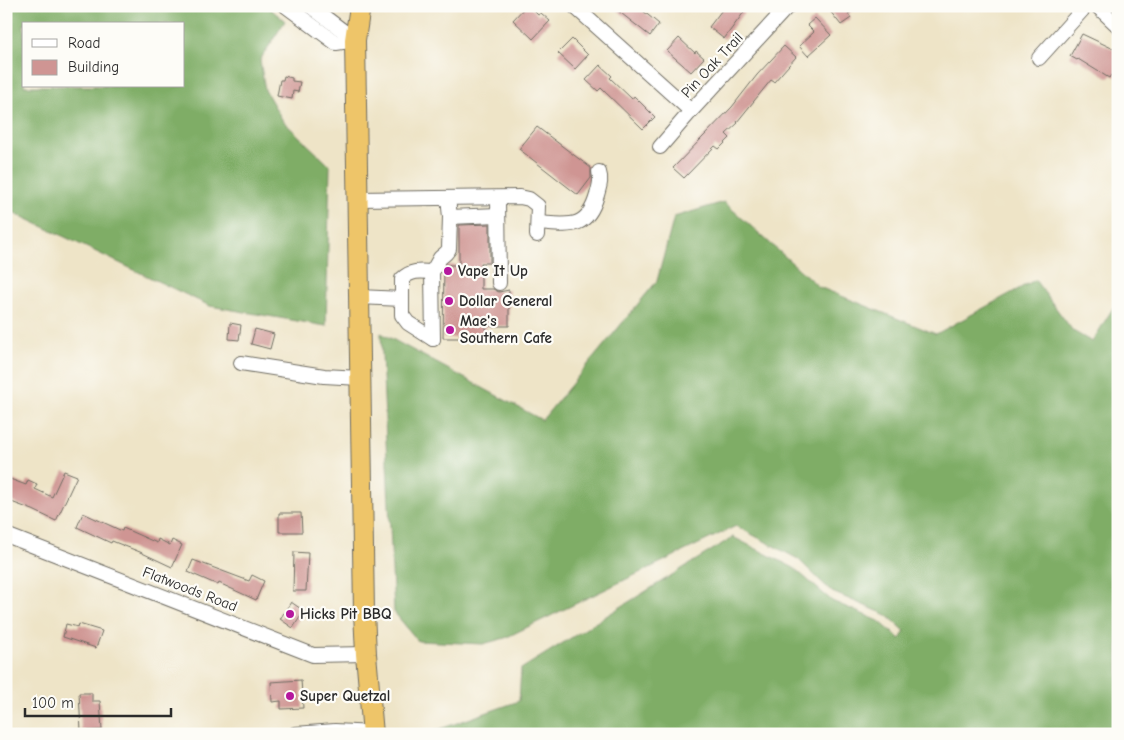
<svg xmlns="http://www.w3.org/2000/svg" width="1124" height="740" font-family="'Comic Neue',sans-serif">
	<rect width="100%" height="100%" fill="#fdfcf7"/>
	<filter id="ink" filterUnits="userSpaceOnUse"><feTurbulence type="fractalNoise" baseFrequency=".02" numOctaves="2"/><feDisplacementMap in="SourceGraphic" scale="10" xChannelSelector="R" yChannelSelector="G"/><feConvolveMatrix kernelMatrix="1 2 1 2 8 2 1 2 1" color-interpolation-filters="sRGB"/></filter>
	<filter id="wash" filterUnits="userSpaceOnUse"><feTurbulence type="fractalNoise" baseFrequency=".0096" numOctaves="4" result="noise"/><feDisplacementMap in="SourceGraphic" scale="20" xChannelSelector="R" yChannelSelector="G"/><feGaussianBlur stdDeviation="1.12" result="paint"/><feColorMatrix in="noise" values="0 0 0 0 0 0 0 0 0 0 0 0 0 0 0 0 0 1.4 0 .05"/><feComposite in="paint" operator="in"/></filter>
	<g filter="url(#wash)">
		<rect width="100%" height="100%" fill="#eee4c7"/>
		<g fill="#7fad66" stroke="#556c48" fill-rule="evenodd">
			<path d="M6,6h261l18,15 -25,39 5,30 18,31 47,45 -4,160 -116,-20 -204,-97zM24,24h160v62h-160z"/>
			<path d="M724,202l95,85 117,47 99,-54 38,51 19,11 26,-42v434h-692l93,-33 2,-32 212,-132 61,31 38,33 47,20 21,18 5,-8 -18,-16 -55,-23 -34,-33 -62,-33 -231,112 -22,6 -65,-3 -24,-29 -13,-279 161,87 115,-139 17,-64z"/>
		</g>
		<g id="blocks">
			<g fill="#cf9593">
				<path d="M526,6h3l9,9 3,-2 9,8 -17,18 -20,-19z"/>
				<path d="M612,6h25l22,18 -9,12z"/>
				<path d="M725,6h12l7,6 -20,27 -15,-12z"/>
				<path d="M826,6h32l-10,8 3,4 -10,7z"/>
				<path d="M815,18l16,17 -23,21 -9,-10 15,-14 -7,-7z"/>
				<path d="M1082,34l36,17v22l-2,4 -5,-2 -2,3 -31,-19 -1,1 -7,-4z"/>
				<path d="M679,38l16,15 1,-2 8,7 -13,14 -24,-21z"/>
				<path d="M572,39l16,16 -13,14 -17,-16z"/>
				<path d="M784,46l12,11 -22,25 -3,-2 -34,42 1,1 -12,11 4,4 -11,11 -4,-3 -31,32 -11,-10 59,-61 25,-32z"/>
				<path d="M600,65l12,11 -2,2 22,21 2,-3 21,21 -12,12 -42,-41 -3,3 -12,-11z"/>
				<path d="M284,76l8,2v3l8,1 -2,10 -5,-1 -1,8 -15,-3 3,-16h3z"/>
				<path d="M537,127l54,41v10l-13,17 -59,-46z"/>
				<path d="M490,224v39h-9v26h12l6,3 10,-2v36h-23v12h-43l1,-70 2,-3h13v-40z"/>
				<path d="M230,323l11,2 -2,15 -10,-1z"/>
				<path d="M255,329l19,5 -4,15 -19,-5z"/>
				<path d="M64,471l13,5 -21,45 -23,-11 -27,-10v-9l4,-12 16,6 2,-5 9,4 -2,5 17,8z"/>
				<path d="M83,513l39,18 1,-3 34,15 1,-4 12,6 2,-5 10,5 -10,22 -32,-15 -28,-11 -1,2 -34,-16z"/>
				<path d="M279,513h22l1,19h-23z"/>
				<path d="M294,552l14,1 -2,38h-13z"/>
				<path d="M193,560l56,21 3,-6 12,6 -8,19 -37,-17 -1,2 -30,-13z"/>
				<path d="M291,602l13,9 -11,17 -13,-9z"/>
				<path d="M66,624l12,3 1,-3 23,7 -6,17 -33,-11z"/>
				<path d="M301,680l2,28 -22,1v-8l-9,1 -1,-20z"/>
				<path d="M79,693h13v8h8l2,29 -21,1z"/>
			</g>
		</g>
	</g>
	<g filter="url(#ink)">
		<use href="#blocks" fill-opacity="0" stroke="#6f6c62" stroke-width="1"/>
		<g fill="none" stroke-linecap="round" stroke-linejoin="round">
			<g stroke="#6f6c62" stroke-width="16">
				<g id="minor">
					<path d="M286,6l50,37 19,-3"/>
					<path d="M310,6l45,34"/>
					<path d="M574,6l117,105"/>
					<path d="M1097,6l21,20"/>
					<path d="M1039,58l47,-52"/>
					<path d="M660,147l31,-36 97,-105"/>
					<path d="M498,198l1,85"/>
					<path d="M357,199l163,-2 9,2 9,7 -1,29"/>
					<path d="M450,217l48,-2"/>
					<path d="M538,223c30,2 49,8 59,-28 2,-8 5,-14 2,-23"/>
					<path d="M432,272c-12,-1 -21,-2 -30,7v36l6,8 25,16"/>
					<path d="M359,297l43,2"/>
					<path d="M433,339l-1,-67 8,-14 6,-5 3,-4 1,-32 -2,-19"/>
					<path d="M241,363l83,13 36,2"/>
					<path d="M6,535l307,120 53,-1"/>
					<path d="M295,734l40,-3 38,2"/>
				</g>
			</g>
			<g stroke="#6f6c62" stroke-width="22">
				<path id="highway" d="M360,6l-5,34 9,572 2,42 7,80"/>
			</g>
			<use href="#minor" stroke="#fff" stroke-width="14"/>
			<use href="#highway" stroke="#eec569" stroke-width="20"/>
		</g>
	</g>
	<g fill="#b5179e" stroke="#fdfcf7" stroke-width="2">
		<circle cx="448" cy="271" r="5"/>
		<circle cx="449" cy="301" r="5"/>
		<circle cx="450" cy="330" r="5"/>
		<circle cx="290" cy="614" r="5"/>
		<circle cx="290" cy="696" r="5"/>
	</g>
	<g text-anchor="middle" stroke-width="4.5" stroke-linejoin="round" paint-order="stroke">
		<g font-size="15" fill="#2b2b2b" stroke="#fdfcf7">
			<text transform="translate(712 65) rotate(-47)" y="5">Pin Oak Trail</text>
			<text transform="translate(190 589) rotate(21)" y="5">Flatwoods Road</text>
		</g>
		<g font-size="15" font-weight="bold" fill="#2b2b2b" stroke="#fdfcf7" text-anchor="start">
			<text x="458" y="276">Vape It Up</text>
			<text x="459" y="306">Dollar General</text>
			<text x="460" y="326">Mae's<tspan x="460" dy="17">Southern Cafe</tspan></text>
			<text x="300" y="619">Hicks Pit BBQ</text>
			<text x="300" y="701">Super Quetzal</text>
		</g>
	</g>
	<rect width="1124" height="740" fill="none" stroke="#fdfcf7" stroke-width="25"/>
	<rect x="22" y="22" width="162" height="65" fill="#fdfcf7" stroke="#a9a8a5"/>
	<rect x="32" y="39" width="25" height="8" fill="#ffffff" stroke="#a9a8a5"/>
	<text x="68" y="48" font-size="15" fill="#2b2b2b">Road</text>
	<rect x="32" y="60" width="25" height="15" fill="#cf9593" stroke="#a9a8a5"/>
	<text x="68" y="72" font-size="15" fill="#2b2b2b">Building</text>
	<path d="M25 708v8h146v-8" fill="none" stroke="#2b2b2b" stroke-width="2.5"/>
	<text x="32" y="708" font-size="15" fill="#2b2b2b" stroke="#fdfcf7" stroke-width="4" paint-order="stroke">100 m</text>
</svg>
